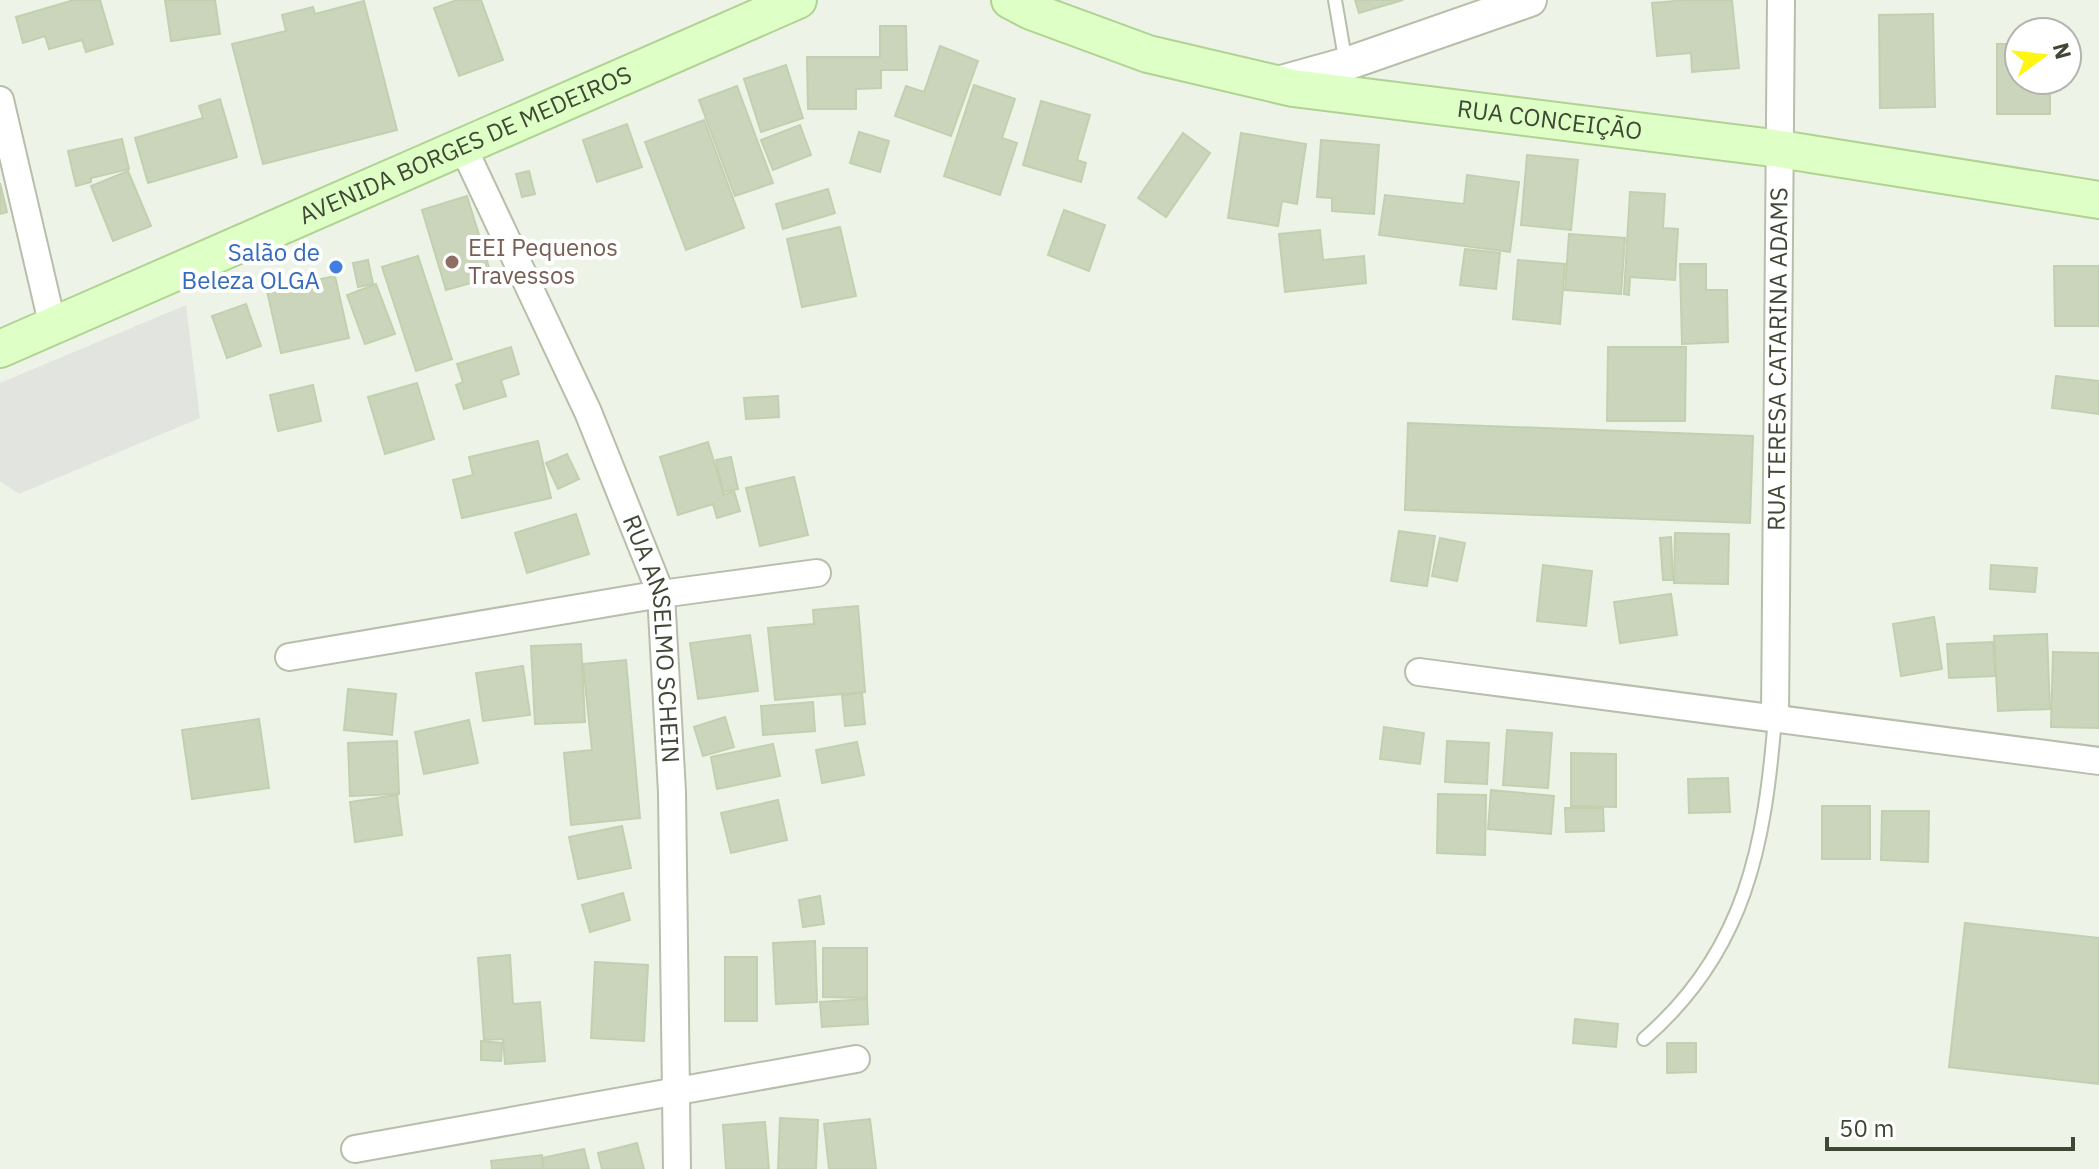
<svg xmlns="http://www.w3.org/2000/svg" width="2099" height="1169" font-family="'IBM Plex Sans',sans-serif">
	<rect width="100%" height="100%" fill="#edf4e7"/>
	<path fill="#e2e4df" d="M186,305l14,113 -181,76 -19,-13v-98z"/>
	<g fill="#cbd5bc" stroke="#c2d0af" stroke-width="2">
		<path d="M74,0h26l13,44 -27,8 -4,-12 -33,9 -4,-13 -22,7 -7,-26z"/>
		<path d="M165,0h50l5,34 -49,7z"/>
		<path d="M457,0h24l22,60 -44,16 -25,-68z"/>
		<path d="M1355,0h48l-44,13z"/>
		<path d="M1687,0h45l7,68 -47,4 -1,-19 -34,3 -5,-53z"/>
		<path d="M364,1l33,129 -134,34 -31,-120 54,-13 -4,-16 31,-8 2,7z"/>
		<path d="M1933,14l2,93 -55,1 -1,-93z"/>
		<path d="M880,26h26l1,44h-26v18l-25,1v20h-48l-1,-52h73z"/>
		<path d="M1997,44h22v36h31v34h-53z"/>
		<path d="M940,46l38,15 -27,75 -56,-20 11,-30 18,6z"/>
		<path d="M786,65l17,53 -42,14 -17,-53z"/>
		<path d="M974,85l41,14 -13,39 15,5 -17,52 -56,-19z"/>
		<path d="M737,86l36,97 -38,13 -36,-96z"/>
		<path d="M220,99l17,58 -89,26 -13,-45 68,-20 -4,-12z"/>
		<path d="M1041,101l49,14 -13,45 9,3 -5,19 -58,-17z"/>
		<path d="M704,120l40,108 -58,22 -41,-108z"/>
		<path d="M627,124l15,43 -45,15 -14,-42z"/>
		<path d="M800,125l11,30 -38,15 -12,-30z"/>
		<path d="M859,132l30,9 -9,31 -30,-9z"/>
		<path d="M1183,133l27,20 -44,64 -28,-19z"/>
		<path d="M1241,133l65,11 -9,60 -15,-3 -4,25 -50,-8z"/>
		<path d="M122,139l7,30 -38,9v4l-15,4 -8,-35z"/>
		<path d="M1321,140l58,5 -5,69 -42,-3v-13l-15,-1z"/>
		<path d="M1527,155l51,5 -7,70 -50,-5z"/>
		<path d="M128,171l23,55 -38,15 -22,-55z"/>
		<path d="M529,171l6,23 -13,3 -6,-23z"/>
		<path d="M1467,175l52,7 -9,70 -131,-17 6,-40 79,9z"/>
		<path d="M0,183l7,29 -7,2z"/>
		<path d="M828,189l7,24 -52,16 -7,-25z"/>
		<path d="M1630,192l35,2 -2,34 15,1 -3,51 -45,-3 -1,18 -5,-1z"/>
		<path d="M467,196l25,81 -46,13 -24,-80z"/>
		<path d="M1064,210l41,15 -16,46 -41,-16z"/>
		<path d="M840,227l16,69 -54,11 -15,-68z"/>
		<path d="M1320,230l3,30 41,-4 2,27 -81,9 -6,-58z"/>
		<path d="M1569,234l56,4 -4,56 -56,-4z"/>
		<path d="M1465,249l35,4 -4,36 -36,-4z"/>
		<path d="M418,256l34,103 -36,12 -34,-104z"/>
		<path d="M368,260l5,24 -15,3 -5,-24z"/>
		<path d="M1518,260l47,4 -5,60 -47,-5z"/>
		<path d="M1680,264h26v26h21l1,52 -46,2z"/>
		<path d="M2054,266h45v60h-44z"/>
		<path d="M335,276l14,62 -68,15 -14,-62z"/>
		<path d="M376,284l19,50 -30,10 -18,-49z"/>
		<path d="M246,304l15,42 -34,12 -15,-42z"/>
		<path d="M511,347l8,27 -18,6 5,16 -42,13 -8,-24 7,-3 -6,-18z"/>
		<path d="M1608,347h78l-1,74h-78z"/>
		<path d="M2056,376l43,5v33l-47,-6z"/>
		<path d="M417,383l17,56 -49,15 -17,-57z"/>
		<path d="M313,385l8,36 -43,10 -8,-36z"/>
		<path d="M778,396l1,21 -33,2 -2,-21z"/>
		<path d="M1408,423l345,13 -3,87 -345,-13z"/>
		<path d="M538,441l13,57 -89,20 -9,-38 20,-5 -4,-18z"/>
		<path d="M708,442l16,53 10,-4 6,20 -23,7 -4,-14 -35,11 -18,-58z"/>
		<path d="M567,454l12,25 -21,10 -12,-26z"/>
		<path d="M731,457l7,32 -15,3 -7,-32z"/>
		<path d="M794,477l14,58 -48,11 -14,-58z"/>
		<path d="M576,514l13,40 -62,19 -12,-40z"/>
		<path d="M1399,531l36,5 -8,50 -36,-5z"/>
		<path d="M1675,533l54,1 -1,50 -54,-1z"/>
		<path d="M1671,537l2,43h-10l-3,-42z"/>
		<path d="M1440,538l25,5 -8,38 -25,-5z"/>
		<path d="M1543,565l49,6 -6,55 -49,-5z"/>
		<path d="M1991,565l46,3 -2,24 -45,-3z"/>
		<path d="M1671,594l6,41 -57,8 -6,-41z"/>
		<path d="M858,606l7,86 -90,8 -7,-72 46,-4 -1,-14z"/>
		<path d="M1934,617l8,52 -41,7 -8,-52z"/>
		<path d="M2047,634l3,75 -52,2 -4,-75z"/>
		<path d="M750,635l8,56 -60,8 -8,-56z"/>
		<path d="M1993,642l2,34 -46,2 -2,-34z"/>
		<path d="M581,644l4,78 -50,2 -4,-78z"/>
		<path d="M2053,652l46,1v75l-48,-1z"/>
		<path d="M626,660l14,158 -69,7 -7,-72 28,-3 -9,-86z"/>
		<path d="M523,666l7,49 -47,6 -7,-48z"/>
		<path d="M348,689l48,5 -4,41 -48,-5z"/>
		<path d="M862,693l3,31 -20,2 -3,-31z"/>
		<path d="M813,702l2,29 -52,4 -2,-29z"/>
		<path d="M725,717l9,30 -31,9 -9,-29z"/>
		<path d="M259,719l10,69 -77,11 -10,-69z"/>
		<path d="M469,720l9,43 -54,11 -9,-42z"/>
		<path d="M1384,727l40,6 -4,31 -40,-5z"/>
		<path d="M1507,730l45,3 -4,55 -45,-3z"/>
		<path d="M397,741l2,53 -49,2 -2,-53z"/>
		<path d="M1447,741l42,2 -2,41 -42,-2z"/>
		<path d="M857,742l7,33 -42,8 -6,-33z"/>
		<path d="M773,744l7,32 -63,13 -6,-32z"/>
		<path d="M1571,753l45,1v53l-45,-1z"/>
		<path d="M1728,778l2,34 -41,1 -1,-34z"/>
		<path d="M1491,790l63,6 -3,38 -63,-5z"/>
		<path d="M1438,794l48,1 -1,60 -48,-2z"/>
		<path d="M397,795l5,40 -47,7 -5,-40z"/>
		<path d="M778,800l9,40 -56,13 -10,-40z"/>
		<rect x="1822" y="806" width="48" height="53"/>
		<path d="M1565,808h38l1,23 -38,1z"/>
		<path d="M1882,811h47l-1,51 -47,-2z"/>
		<path d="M622,826l9,42 -53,11 -9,-42z"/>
		<path d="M623,893l7,27 -40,12 -8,-27z"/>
		<path d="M820,896l4,28 -21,3 -4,-27z"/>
		<path d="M1965,923l134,15v146l-150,-17z"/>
		<path d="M815,941l2,61 -41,2 -3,-61z"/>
		<path d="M823,948h44v50l-44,-1z"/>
		<path d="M510,955l3,49 27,-2 5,59 -40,3 -2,-25 -19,1 -6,-82z"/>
		<rect x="725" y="957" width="32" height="64"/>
		<path d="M595,962l53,3 -4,76 -53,-3z"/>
		<path d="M867,999l1,25 -46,3 -2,-25z"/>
		<path d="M1575,1019l43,5 -2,23 -43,-4z"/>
		<path d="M481,1041l21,2 -1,18 -20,-1z"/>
		<path d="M1667,1043h29v29l-29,1z"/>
		<path d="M780,1118l38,2 -2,49h-38z"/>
		<path d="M870,1119l6,50h-47l-5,-45z"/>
		<path d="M765,1122l4,47h-43l-3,-44z"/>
		<path d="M637,1143l7,26h-42l-4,-16z"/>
		<path d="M584,1149l5,20h-45l-2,-11z"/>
		<path d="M542,1155l1,14h-51l-1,-8z"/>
	</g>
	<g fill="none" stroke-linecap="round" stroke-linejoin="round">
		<g stroke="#b5bfa9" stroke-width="16">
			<g id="service">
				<path d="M1335,0l11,64"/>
				<path d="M1644,1039c102,-88 121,-195 131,-322"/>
			</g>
		</g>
		<g stroke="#b5bfa9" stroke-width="30">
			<g id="minor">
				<path d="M0,100l53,227"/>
				<path id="s1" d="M462,145l126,267 73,182 11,198 5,377"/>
				<path d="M289,657l372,-63 156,-21"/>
				<path d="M1419,672l680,89"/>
				<path id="s2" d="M1775,717l6,-717"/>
				<path d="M355,1149l501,-90"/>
			</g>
		</g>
		<g stroke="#b5bfa9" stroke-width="36">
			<path id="tertiary" d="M1274,84l72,-20 184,-64"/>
		</g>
		<g stroke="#b0d293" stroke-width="40">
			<g id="secondary">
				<path id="s3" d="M1010,0l21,11 117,43 145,34 487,61 319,51"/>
				<path id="s4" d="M0,349l798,-349"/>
			</g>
		</g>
		<use href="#service" stroke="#fff" stroke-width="12"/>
		<use href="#minor" stroke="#fff" stroke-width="26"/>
		<use href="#tertiary" stroke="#fff" stroke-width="32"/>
		<use href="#secondary" stroke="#deffc5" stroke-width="36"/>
	</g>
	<circle fill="#8d6e63" stroke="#fff" stroke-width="3" cx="452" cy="262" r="8"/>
	<circle fill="#3f7fe0" stroke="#fff" stroke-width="3" cx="336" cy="267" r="8"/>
	<g text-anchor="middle" stroke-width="8" stroke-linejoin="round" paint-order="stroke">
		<g font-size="24" fill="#3f4735" stroke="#fff">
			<text dy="8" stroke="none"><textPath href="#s3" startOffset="556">RUA CONCEIÇÃO</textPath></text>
			<text dy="8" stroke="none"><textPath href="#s4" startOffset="508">AVENIDA BORGES DE MEDEIROS</textPath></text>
			<text dy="8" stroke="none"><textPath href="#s2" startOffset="358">RUA TERESA CATARINA ADAMS</textPath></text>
			<text dy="8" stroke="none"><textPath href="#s1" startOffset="534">RUA ANSELMO SCHEIN</textPath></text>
		</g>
		<g font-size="24" fill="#785e54" stroke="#fff" text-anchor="start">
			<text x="468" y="256">EEI Pequenos<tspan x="468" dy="28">Travessos</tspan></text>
		</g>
		<g font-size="24" fill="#366cbe" stroke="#fff" text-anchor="end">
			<text x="320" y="261">Salão de<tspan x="320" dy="28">Beleza OLGA</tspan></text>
		</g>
	</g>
	<g transform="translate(2043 56) rotate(75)"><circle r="38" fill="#ffffff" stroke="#b2b5ae" stroke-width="2"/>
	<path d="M0-6L14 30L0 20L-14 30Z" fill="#fef513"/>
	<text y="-12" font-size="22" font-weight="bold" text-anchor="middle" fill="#3f4735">N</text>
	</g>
	<path d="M1827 1137v12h246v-12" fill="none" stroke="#3f4735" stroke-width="4"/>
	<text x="1839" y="1137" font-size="24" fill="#3f4735" stroke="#ffffff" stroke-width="6" paint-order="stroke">50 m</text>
</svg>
